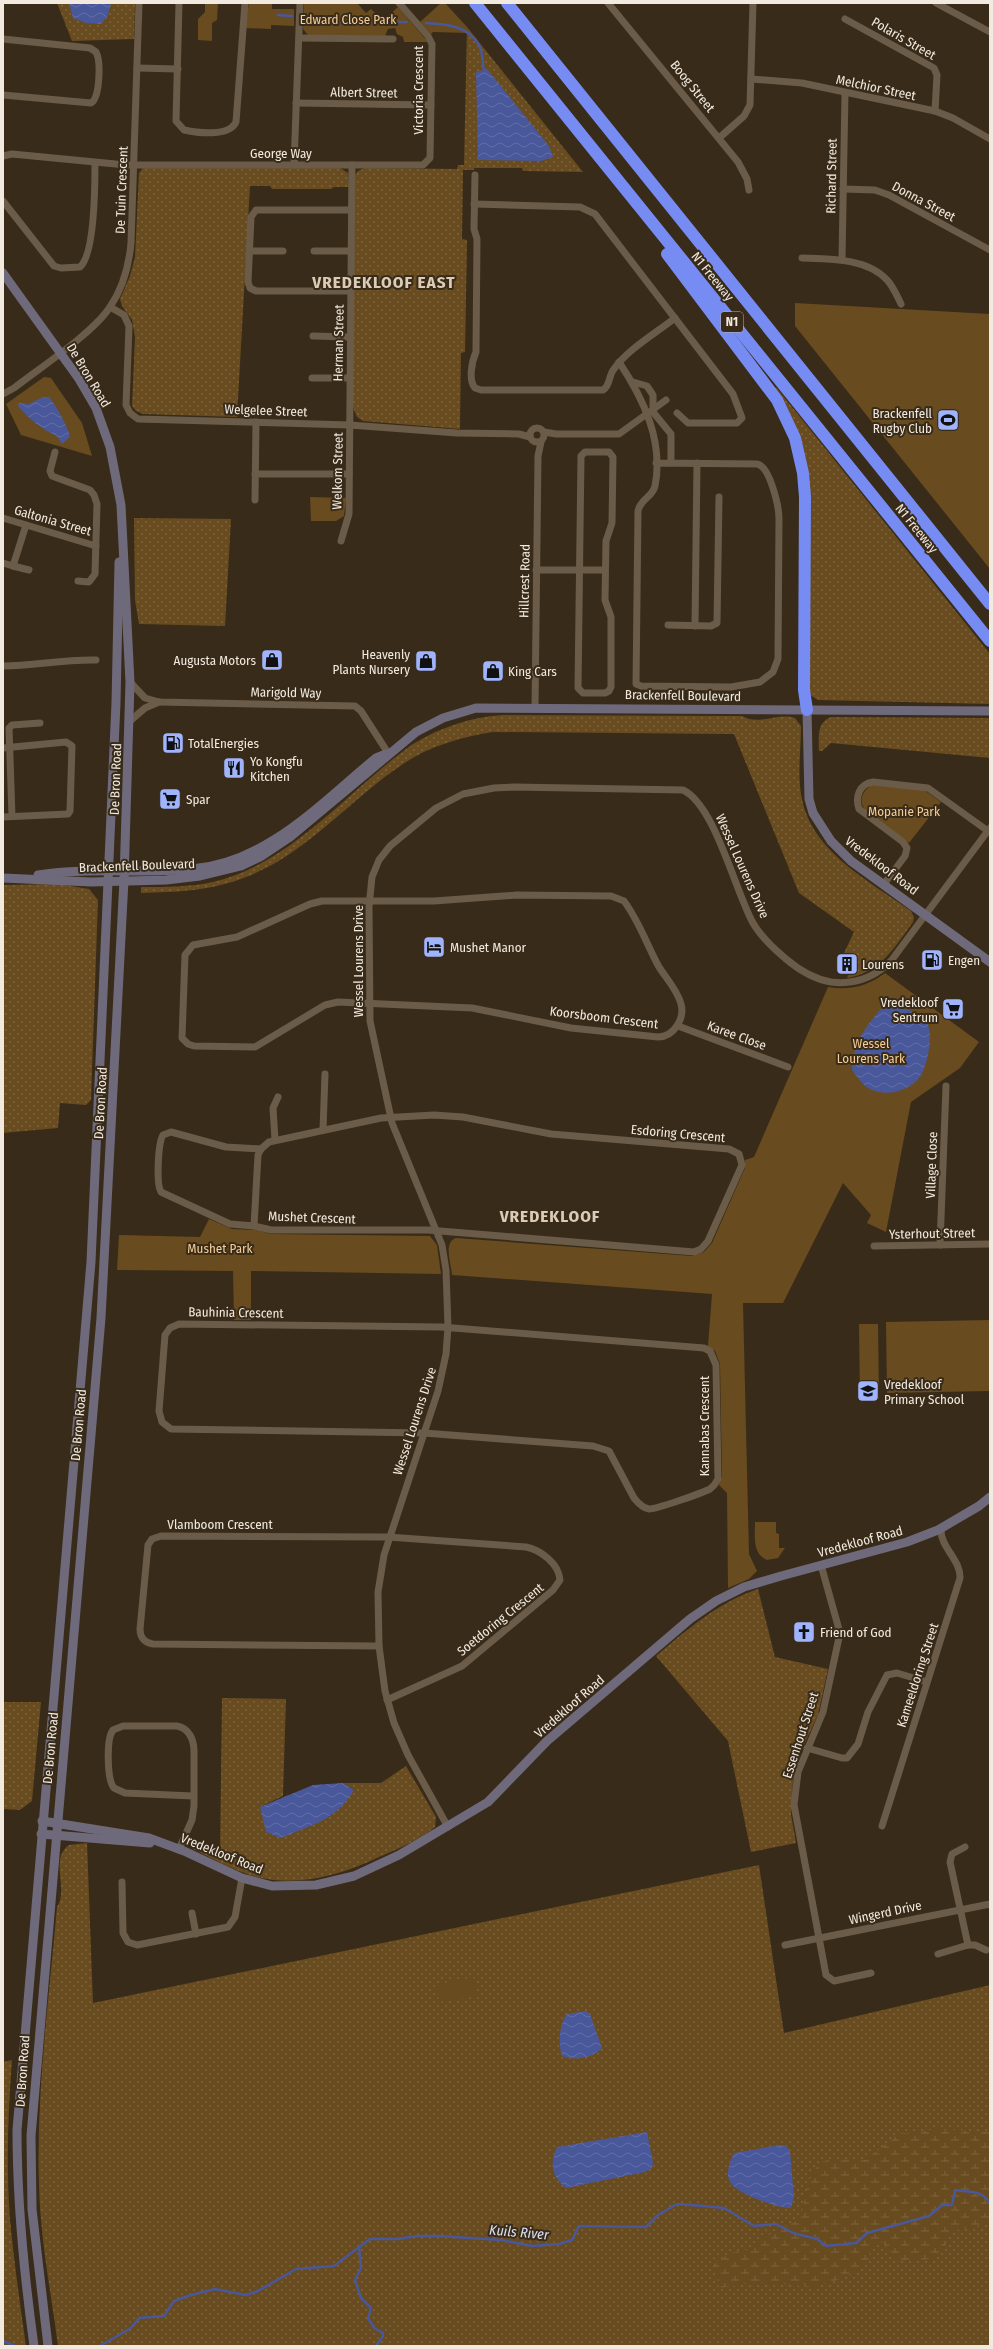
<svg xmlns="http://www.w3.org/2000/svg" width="993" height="2349" font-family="'Fira Sans Condensed',sans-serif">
	<defs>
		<pattern id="grass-dots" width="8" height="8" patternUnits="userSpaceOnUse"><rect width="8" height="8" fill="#684b1f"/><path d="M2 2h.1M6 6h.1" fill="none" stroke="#7e653f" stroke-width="1.8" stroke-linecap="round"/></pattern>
		<pattern id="wetland-marsh" width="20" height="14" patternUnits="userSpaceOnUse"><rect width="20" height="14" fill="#684b1f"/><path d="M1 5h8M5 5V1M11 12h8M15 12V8" fill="none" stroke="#7e653f"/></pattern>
		<pattern id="water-waves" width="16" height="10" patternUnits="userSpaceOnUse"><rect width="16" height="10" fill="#49579b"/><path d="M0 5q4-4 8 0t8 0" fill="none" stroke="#646fa8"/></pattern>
	</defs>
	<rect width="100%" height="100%" fill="#382b19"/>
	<g fill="url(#grass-dots)">
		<path d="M57,3h78l-1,36 -62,2z"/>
		<path d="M467,27l116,145 -60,-1 -1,-3h-48v2h-11l-1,69 5,1 -2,112 -4,1 -1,76 -97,-8 -6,-4 -5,-12 3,-230 3,-4 7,-3 92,1 1,-4h6z"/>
		<path d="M143,168h197l8,5 1,14h-15l-3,2h-59l-2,-3h-20l-13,231 -94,-3 -7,-3 -4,-5 3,-69 -3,-17 -10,-14 -2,-7 10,-23 5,-19 4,-84z"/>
		<path d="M776,387l214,267v50l-172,-4 -8,-5 -1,-198 -36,-108z"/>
		<path d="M134,518l97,1 -6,107 -86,-2 -4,-24z"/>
		<path d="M503,715l239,1c17,10 35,-4 53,2l6,8c0,24 -4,51 1,73 10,53 69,83 109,112l3,6 -1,5c-18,25 -33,51 -66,56l9,-19 -12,-6 10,-21 -55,-39 -65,-159 -241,-2c-31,5 -64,14 -90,32 -54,36 -96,90 -157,113 -35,14 -69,15 -105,16v-6c24,0 49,0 72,-5 80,-19 136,-93 200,-138 28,-17 58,-27 90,-29z"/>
		<path d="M831,717l159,1v40l-159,-15 -9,8h-3c0,-14 -3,-28 12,-34z"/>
		<path d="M59,884l30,5 9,11 -7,200 -5,5 -26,-2 -2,25 -55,5v-248z"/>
		<path d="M758,1589l17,68 53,12 -10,46 -16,34 -9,31 -2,34 5,29 -45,9 -23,-111 -72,-85c32,-27 61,-53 102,-67z"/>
		<path d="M222,1698l64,1 -3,97 -23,11 94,-17 -11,-7h38l25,-17 30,51 -1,10c-16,13 -37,22 -56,30 -41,20 -88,32 -132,17 -20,-7 -37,-17 -56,-26l3,-5 26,12z"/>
		<path d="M3,1702h38l-9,99 -12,9 -17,-1z"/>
		<path d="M87,1843l6,160 666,-138 25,168 206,-48v361h-932c-7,-54 -18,-107 -19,-162 -3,-92 10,-185 18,-277 12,-18 -8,-48 12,-62z"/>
		<path d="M12,2060c-4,53 -6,106 -2,159 4,42 10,85 16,127h-23v-284z"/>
	</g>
	<path fill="url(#wetland-marsh)" d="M938,2129l52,3v92l-39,7 -7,18 -10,10 -35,2 -19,-21 -8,4 -4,18 -24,16 -30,9 -55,-5 -40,6 -5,-24 16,-11 20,-4 25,-18 25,-12 9,-38 9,-18 13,-4 34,1 34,-26z"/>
	<g fill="#684b1f">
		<path d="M205,3h13l-1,17 -5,3v18l-14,-1v-21l7,-7z"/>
		<path d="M249,3h23v6h22v17l-23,-1v4l-26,-1z"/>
		<path d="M304,3h53l9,10 5,-4 7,7h10l10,-9 30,35h-24l-1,-5 -6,-3 -2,-6 -7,1 -3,7 -77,-1 -5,-6z"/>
		<path d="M441,3h4l22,24v6l-34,-1 -2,2 -11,-12z"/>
		<path d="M795,303l195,11v255l-195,-243z"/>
		<path d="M44,377l7,1 31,45 10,33 -71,-21 -15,-31z"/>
		<path d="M310,497l36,1 -2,18 -8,5h-25z"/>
		<path d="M872,785l52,5 17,12 -32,41 -44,-33c-7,-10 -3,-19 7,-25z"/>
		<path d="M885,973l94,69 -19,26 -49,34 -25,130 -19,-9 4,-8 -28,-32 -60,120h-40l6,251 8,17 -8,8 -21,9 -1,-95 -8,-8 3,-9 -2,-112 -5,-13 -7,-5 4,-52 -260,-19c-1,-12 -9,-33 4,-37l236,18 12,-4 8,-9 33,-75v-8l9,-3 74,-170c21,4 40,-1 57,-14z"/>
		<path d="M209,1219l23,10 26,1 12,4 160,2 7,9 4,29 -190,-3v49h-17l-1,-49 -116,-1 2,-35 81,2z"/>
		<path d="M990,1320v71l-103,2 -1,-71z"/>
		<path d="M859,1324h19l1,75h-19z"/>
		<path d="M755,1522h21v11l3,1v14h6l-7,10 -11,2c-15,-6 -12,-24 -12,-38z"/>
		<path d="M474,1978l3,18 -38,6 -3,-18z"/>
	</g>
	<g fill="url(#water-waves)">
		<path d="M69,3h42l-3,12 -7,9 -15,-1 -13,-5z"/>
		<path d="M487,69l62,77 4,11 -12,4 -63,-1 -2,-88z"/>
		<path d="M43,397h6c6,7 20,31 21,40l-8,7c-5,-11 -8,-8 -18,-15 -10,-6 -18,-14 -26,-23l1,-3 10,1z"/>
		<path d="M885,1005c12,2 28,4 38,12 13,11 5,46 -2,58 -11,18 -41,24 -57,10 -4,-4 -8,-10 -12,-15 1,-28 14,-45 33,-65z"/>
		<path d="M343,1783l11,7c-19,31 -41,34 -73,48l-15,-6 -6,-25 53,-22z"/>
		<path d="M586,2011l4,3 12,34c-9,10 -28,13 -40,8 -4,-12 -3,-32 5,-42z"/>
		<path d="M647,2132l6,30 -1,6 -7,4 -79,16c-14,-11 -17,-24 -9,-41z"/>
		<path d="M779,2145l7,1 4,5 4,46 -3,11c-12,1 -56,-15 -61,-26 -5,-8 0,-21 4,-29z"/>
	</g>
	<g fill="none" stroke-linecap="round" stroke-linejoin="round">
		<g stroke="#49579b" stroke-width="2.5">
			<path d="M278,15l14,1"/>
			<path d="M306,16l41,7 60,-1"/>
			<path d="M426,23c20,1 43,3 53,22 4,6 3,18 5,25"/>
			<path d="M359,2246l2,22 -6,12 6,18 10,10 -3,10 6,10 9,5v3l-7,10"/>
			<path d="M3,2341l12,5"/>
			<path d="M100,2346l31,-18 8,-10 25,-2 10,-15 17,-6 24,-6 31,6 12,-4 38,-22 38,-3 36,-27h27l21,-3h20l63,4 31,6 27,-2 13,-4 7,-14 67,1 12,-12 19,-11 27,2 20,2 30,18 22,-2 17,9 24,6 9,7 30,-3 11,-10 62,-17 13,-11h10l3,-15c14,2 27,0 35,13"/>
		</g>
		<g stroke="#6a5c48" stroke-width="7">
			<path d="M179,3l-3,118 8,9c14,3 45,7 52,-8l9,-119"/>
			<path d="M608,3l130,159 9,17 2,11"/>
			<path d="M936,3l54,29"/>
			<path d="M845,19l89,49 3,7 -2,36"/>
			<path d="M299,38l94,1"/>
			<path d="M3,39l87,9 6,4c5,9 4,46 -5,51l-88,-8"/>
			<path d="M137,68l41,1"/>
			<path d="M751,79l51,4 133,28 18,7 37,21"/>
			<path d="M296,103l135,2"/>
			<path d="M719,138l25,-22 6,-11 3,-102"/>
			<path d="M3,156l9,-2 114,11h297l7,-7 2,-114 -4,-8 -29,-33"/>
			<path d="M294,165l6,-162"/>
			<path d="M475,175l-1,54 3,10 -1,113c-4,9 -8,28 -1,36l6,2h122c8,-5 5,-14 11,-21 13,-19 42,-36 61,-51"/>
			<path d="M843,189l32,1 14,5 101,55"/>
			<path d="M3,201l51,65 7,2 19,-1c15,-13 15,-83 15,-104"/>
			<path d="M474,204l106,3 15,7 138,180 9,24 -5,5h-49l-11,-10"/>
			<path d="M250,251h33"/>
			<path d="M314,251h37"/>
			<path d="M802,258c27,1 65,0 85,22 6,6 10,16 14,24"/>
			<path d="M842,259l3,-166"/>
			<path d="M351,291h-95l-6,-3 -2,-6 3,-65 5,-7h95"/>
			<path d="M110,307l14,8 5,11 -3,79 4,8 8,6 212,6 107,8 62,1 11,3"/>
			<path d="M313,336l37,1"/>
			<path d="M619,362c24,36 45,79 36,124 -2,11 -15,13 -17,25l-2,173 5,2 90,1 29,-5 13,-10 5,-13 1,-140c0,-12 -9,-53 -22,-55l-101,-1"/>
			<path d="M312,378h38"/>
			<path d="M633,382l14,4 6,9v17l18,22v29"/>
			<path d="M3,394l11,-6c27,-21 79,-55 96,-81 13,-19 19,-42 21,-64l8,-240"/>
			<circle cx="537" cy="435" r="7"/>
			<path d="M544,432l12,2h63l47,-34"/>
			<path d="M55,452l-5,19 2,5 38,14 4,5 3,9 -2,70 -6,8 -11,-1"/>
			<path d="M585,452h24l4,5 -1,66 -6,18 -1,59 6,17v70l-2,4 -4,2h-22l-5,-5 3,-232z"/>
			<path d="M255,474h94"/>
			<path d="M255,500l1,-78"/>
			<path d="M3,518l93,28"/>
			<path d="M341,541l8,-27 3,-349"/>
			<path d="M3,563l10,3 13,-41"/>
			<path d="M13,566l16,4"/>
			<path d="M536,570h69"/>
			<path d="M668,625l43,1 6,-3 2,-126"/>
			<path d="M695,626l2,-163"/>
			<path d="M3,666c31,0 61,-7 93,-6"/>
			<path d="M130,682l15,16 14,4 196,4 6,5 27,42"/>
			<path d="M535,707l3,-251 3,-14"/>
			<path d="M130,721l15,-13 14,-6"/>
			<path d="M3,748l63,-6 6,4 -2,65 -2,3 -65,3"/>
			<path d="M12,816l-3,-88 3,-3 28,-2"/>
			<path d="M884,884l21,-28 2,-8 -4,-6 -44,-33c-4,-12 0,-25 14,-27l55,6 60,43"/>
			<path d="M517,895l94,1 13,5c15,20 23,44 35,66 7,11 19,24 22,37 4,14 -7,33 -23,33l-87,-9 -99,-20 -134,-6 -13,3 -70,42 -61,-1 -6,-2 -6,-6 3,-83 8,-10 44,-8 73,-33 12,-3h112z"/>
			<path d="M678,1026l110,41"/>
			<path d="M434,1115l29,2 88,17 178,15 10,5 3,11 -34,76 -7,8 -7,3 -266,-22h-157l-17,-4 4,-71 3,-6 8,-7 112,-24z"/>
			<path d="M323,1130l2,-56"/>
			<path d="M275,1140l-2,-32 5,-11"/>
			<path d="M254,1226l-24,-2 -69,-32c-5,-8 -3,-49 2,-57l8,-3 55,15 35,2"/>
			<path d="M940,1245l6,-159"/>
			<path d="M874,1246l116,-2"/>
			<path d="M179,1324l262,3 263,21 6,3 6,14 2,114c-2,4 -4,7 -8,10 -8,4 -53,20 -61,20 -6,-1 -11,-6 -15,-11l-25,-47 -16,-5 -169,-13 -253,-4 -9,-7 -3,-11 6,-76 5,-7z"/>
			<path d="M821,1565l19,68 -17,79 -25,60 -4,33 32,170 8,6 37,-8"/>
			<path d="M379,1646l-226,-2c-8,-1 -13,-6 -13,-15l8,-84 4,-6 9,-3 227,1 138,10c15,3 33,17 34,33l-7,10 -91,76 -75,34"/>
			<path d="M807,1748l35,10h5l11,-14 10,-32 19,-37 10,-2 30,9"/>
			<path d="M882,1826l78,-248c1,-18 -20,-31 -19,-49"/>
			<path d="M448,1827l-40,-72 -14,-32 -9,-32 -6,-45 -1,-54 6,-37 54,-164 8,-37 2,-27 -2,-57 -4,-25 -50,-122 -22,-102 -1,-114 3,-30 7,-17 11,-14 46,-38 27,-14 31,-6 20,-1 169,3c32,15 52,101 70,133 8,14 21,26 33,36 13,11 27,20 45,23 24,3 43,-4 60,-21l99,-133"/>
			<path d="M179,1849l13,-29 2,-14v-55c0,-11 -5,-23 -17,-25h-54l-10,4c-7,9 -6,50 1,58l11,5 68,3"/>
			<path d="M122,1882l1,51 5,9 9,3 91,-18 7,-10 7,-39"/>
			<path d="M192,1913l4,21"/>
			<path d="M785,1945l205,-41"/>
			<path d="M968,1945h7l11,5"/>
			<path d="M938,1954l30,-9 -18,-83 2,-8 13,-7"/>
		</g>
		<g stroke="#6e6a7b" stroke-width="9">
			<path d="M3,273l76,106 17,29 14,39 11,58 9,177 -6,198 -23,438 -70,818 1,73 16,137"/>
			<path d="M807,710l2,89 4,14 18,28 20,20 139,101"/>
			<path d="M38,875c51,-8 103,-1 154,-6 75,-6 129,-66 184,-111l10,-4"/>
			<path d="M3,878l88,4 75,-2 34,-4 41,-10 19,-9 30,-20 126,-105 27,-14 33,-10 514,3"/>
			<path d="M42,1821l107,17 35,13 58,27 30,8 44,-1 38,-9 45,-21 89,-53 59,-61 143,-122 26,-18 28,-14 37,-11 126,-34 31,-12 41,-24 11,-9"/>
			<path d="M41,1834l109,9"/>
			<path d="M34,2346c-10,-72 -17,-143 -17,-216l74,-868 25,-559 3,-141"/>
		</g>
		<g stroke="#778cf3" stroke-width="12">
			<path d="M475,3l515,638"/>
			<path d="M507,3l483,601"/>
			<path d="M667,254l110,146 18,38 8,35 2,24 -1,193 3,20"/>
		</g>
	</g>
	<defs>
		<g id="stadium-square" transform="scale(1.15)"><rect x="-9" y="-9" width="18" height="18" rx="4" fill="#a0b3fd" stroke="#382b19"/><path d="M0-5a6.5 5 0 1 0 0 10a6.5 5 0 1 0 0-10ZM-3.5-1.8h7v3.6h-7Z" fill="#111"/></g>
		<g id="shop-square" transform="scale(1.15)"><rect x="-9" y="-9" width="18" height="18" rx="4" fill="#a0b3fd" stroke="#382b19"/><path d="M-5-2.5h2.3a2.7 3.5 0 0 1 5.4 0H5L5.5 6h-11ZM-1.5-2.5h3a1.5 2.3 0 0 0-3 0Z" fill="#111"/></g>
		<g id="fuel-square" transform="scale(1.15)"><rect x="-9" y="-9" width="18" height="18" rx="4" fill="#a0b3fd" stroke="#382b19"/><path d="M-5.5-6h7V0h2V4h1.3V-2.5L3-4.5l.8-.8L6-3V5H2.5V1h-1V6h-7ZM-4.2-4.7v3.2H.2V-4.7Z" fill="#111"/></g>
		<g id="restaurant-square" transform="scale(1.15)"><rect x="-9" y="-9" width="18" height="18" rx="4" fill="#a0b3fd" stroke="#382b19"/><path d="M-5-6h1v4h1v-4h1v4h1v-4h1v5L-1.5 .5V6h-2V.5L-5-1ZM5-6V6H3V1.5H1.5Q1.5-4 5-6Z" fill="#111"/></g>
		<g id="supermarket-square" transform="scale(1.15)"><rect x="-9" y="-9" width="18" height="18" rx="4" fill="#a0b3fd" stroke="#382b19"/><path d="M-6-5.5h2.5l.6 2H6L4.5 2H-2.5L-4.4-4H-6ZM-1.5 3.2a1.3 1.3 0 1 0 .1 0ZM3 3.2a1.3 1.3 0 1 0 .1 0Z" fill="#111"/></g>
		<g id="hotel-square" transform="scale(1.15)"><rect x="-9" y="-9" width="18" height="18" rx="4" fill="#a0b3fd" stroke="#382b19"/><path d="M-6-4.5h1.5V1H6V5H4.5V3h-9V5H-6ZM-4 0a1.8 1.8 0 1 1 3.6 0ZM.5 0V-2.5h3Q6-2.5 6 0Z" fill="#111"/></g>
		<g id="building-square" transform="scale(1.15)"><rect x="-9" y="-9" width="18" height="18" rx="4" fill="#a0b3fd" stroke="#382b19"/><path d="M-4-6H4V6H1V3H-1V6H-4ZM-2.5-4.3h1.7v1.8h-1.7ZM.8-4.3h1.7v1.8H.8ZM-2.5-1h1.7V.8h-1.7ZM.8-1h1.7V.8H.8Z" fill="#111"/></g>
		<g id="school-square" transform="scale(1.15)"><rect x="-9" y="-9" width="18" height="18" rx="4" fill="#a0b3fd" stroke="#382b19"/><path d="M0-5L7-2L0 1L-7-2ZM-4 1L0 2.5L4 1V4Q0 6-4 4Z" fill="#111"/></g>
		<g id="church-square" transform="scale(1.15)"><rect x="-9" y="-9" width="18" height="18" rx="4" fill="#a0b3fd" stroke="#382b19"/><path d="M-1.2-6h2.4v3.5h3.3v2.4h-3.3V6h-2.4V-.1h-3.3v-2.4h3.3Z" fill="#111"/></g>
	</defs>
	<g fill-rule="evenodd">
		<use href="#stadium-square" x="948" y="420"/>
		<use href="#shop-square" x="272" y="660"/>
		<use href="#shop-square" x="426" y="661"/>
		<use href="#shop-square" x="493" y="671"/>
		<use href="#fuel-square" x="173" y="743"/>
		<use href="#restaurant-square" x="234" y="768"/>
		<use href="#supermarket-square" x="170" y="799"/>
		<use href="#hotel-square" x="434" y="947"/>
		<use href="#fuel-square" x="932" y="960"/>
		<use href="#building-square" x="847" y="964"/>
		<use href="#supermarket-square" x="953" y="1009"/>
		<use href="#school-square" x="868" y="1391"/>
		<use href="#church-square" x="804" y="1632"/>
	</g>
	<g text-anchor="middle" stroke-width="4" stroke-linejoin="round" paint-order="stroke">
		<rect fill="#382b19" stroke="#bab1a4" stroke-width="1" x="721" y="312" width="22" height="20" rx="3"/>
		<g font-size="12" font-weight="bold" fill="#f2eadf">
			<text x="732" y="326">N1</text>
		</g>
		<g font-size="13" fill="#f5cc95" stroke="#382b19">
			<text x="348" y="24">Edward Close Park</text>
			<text x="904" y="816">Mopanie Park</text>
			<text x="871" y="1048">Wessel<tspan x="871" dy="15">Lourens Park</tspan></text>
			<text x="220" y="1253">Mushet Park</text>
		</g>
		<g font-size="13" fill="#f2eadf" stroke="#382b19">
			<text transform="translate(904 38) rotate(30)" y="5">Polaris Street</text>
			<text transform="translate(693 86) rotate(51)" y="5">Boog Street</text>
			<text transform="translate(876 87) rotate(12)" y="5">Melchior Street</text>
			<text transform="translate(418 90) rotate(-90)" y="5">Victoria Crescent</text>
			<text transform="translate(364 92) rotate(1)" y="5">Albert Street</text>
			<text x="281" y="158">George Way</text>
			<text transform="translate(831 176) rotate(-89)" y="5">Richard Street</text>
			<text transform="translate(121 190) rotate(-88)" y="5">De Tuin Crescent</text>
			<text transform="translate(924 201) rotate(28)" y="5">Donna Street</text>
			<text transform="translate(713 276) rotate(51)" y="5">N1 Freeway</text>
			<text transform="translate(338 343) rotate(-89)" y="5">Herman Street</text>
			<text transform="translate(89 375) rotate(59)" y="5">De Bron Road</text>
			<text transform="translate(266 410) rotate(2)" y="5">Welgelee Street</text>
			<text transform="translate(337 471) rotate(-89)" y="5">Welkom Street</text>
			<text transform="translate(53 520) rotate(16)" y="5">Galtonia Street</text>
			<text transform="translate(917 528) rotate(51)" y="5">N1 Freeway</text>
			<text transform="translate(524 581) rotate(-89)" y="5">Hillcrest Road</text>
			<text transform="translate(286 692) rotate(1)" y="5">Marigold Way</text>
			<text transform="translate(683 695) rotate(1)" y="5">Brackenfell Boulevard</text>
			<text transform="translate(115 779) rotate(-88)" y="5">De Bron Road</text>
			<text transform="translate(137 865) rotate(-2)" y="5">Brackenfell Boulevard</text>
			<text transform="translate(882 865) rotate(37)" y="5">Vredekloof Road</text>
			<text transform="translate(743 866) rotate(66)" y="5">Wessel Lourens Drive</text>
			<text transform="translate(358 961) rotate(-90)" y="5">Wessel Lourens Drive</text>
			<text transform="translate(604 1017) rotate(7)" y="5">Koorsboom Crescent</text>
			<text transform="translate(737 1035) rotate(20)" y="5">Karee Close</text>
			<text transform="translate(100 1103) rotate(-87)" y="5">De Bron Road</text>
			<text transform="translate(678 1133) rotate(5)" y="5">Esdoring Crescent</text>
			<text transform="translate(931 1165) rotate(-88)" y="5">Village Close</text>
			<text transform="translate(312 1217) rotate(2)" y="5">Mushet Crescent</text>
			<text transform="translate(932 1233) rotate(-1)" y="5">Ysterhout Street</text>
			<text transform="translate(236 1312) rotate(1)" y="5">Bauhinia Crescent</text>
			<text transform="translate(414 1421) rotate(-72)" y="5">Wessel Lourens Drive</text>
			<text transform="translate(78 1425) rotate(-85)" y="5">De Bron Road</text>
			<text transform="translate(704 1426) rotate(-90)" y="5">Kannabas Crescent</text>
			<text x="220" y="1529">Vlamboom Crescent</text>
			<text transform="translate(860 1541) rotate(-15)" y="5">Vredekloof Road</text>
			<text transform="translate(500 1619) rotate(-39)" y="5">Soetdoring Crescent</text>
			<text transform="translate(917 1675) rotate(-72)" y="5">Kameeldoring Street</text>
			<text transform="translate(569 1706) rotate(-41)" y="5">Vredekloof Road</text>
			<text transform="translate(800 1735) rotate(-72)" y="5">Essenhout Street</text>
			<text transform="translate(50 1748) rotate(-85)" y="5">De Bron Road</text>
			<text transform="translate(222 1853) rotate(22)" y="5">Vredekloof Road</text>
			<text transform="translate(885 1912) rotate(-12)" y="5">Wingerd Drive</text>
			<text transform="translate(22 2071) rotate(-86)" y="5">De Bron Road</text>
		</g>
		<g font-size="13" fill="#f2eadf" stroke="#382b19" text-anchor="start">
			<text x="932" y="418" text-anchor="end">Brackenfell<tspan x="932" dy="15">Rugby Club</tspan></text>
			<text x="410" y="659" text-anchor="end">Heavenly<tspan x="410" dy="15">Plants Nursery</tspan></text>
			<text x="256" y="665" text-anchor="end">Augusta Motors</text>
			<text x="508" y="676">King Cars</text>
			<text x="188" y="748">TotalEnergies</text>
			<text x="250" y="766">Yo Kongfu<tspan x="250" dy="15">Kitchen</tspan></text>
			<text x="186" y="804">Spar</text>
			<text x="450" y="952">Mushet Manor</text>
			<text x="948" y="965">Engen</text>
			<text x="862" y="969">Lourens</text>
			<text x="938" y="1007" text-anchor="end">Vredekloof<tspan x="938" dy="15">Sentrum</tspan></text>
			<text x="884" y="1389">Vredekloof<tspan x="884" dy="15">Primary School</tspan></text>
			<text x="820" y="1637">Friend of God</text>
		</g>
		<g font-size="14" font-style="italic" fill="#dae0f4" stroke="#382b19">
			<text transform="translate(519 2232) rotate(5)" y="5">Kuils River</text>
		</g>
		<g font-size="17" font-weight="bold" letter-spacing="1" fill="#dccbb5" stroke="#382b19">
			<text x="384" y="288">VREDEKLOOF EAST</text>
			<text x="550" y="1222">VREDEKLOOF</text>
		</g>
	</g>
	<rect width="993" height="2349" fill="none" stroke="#f2eadf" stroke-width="8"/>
</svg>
